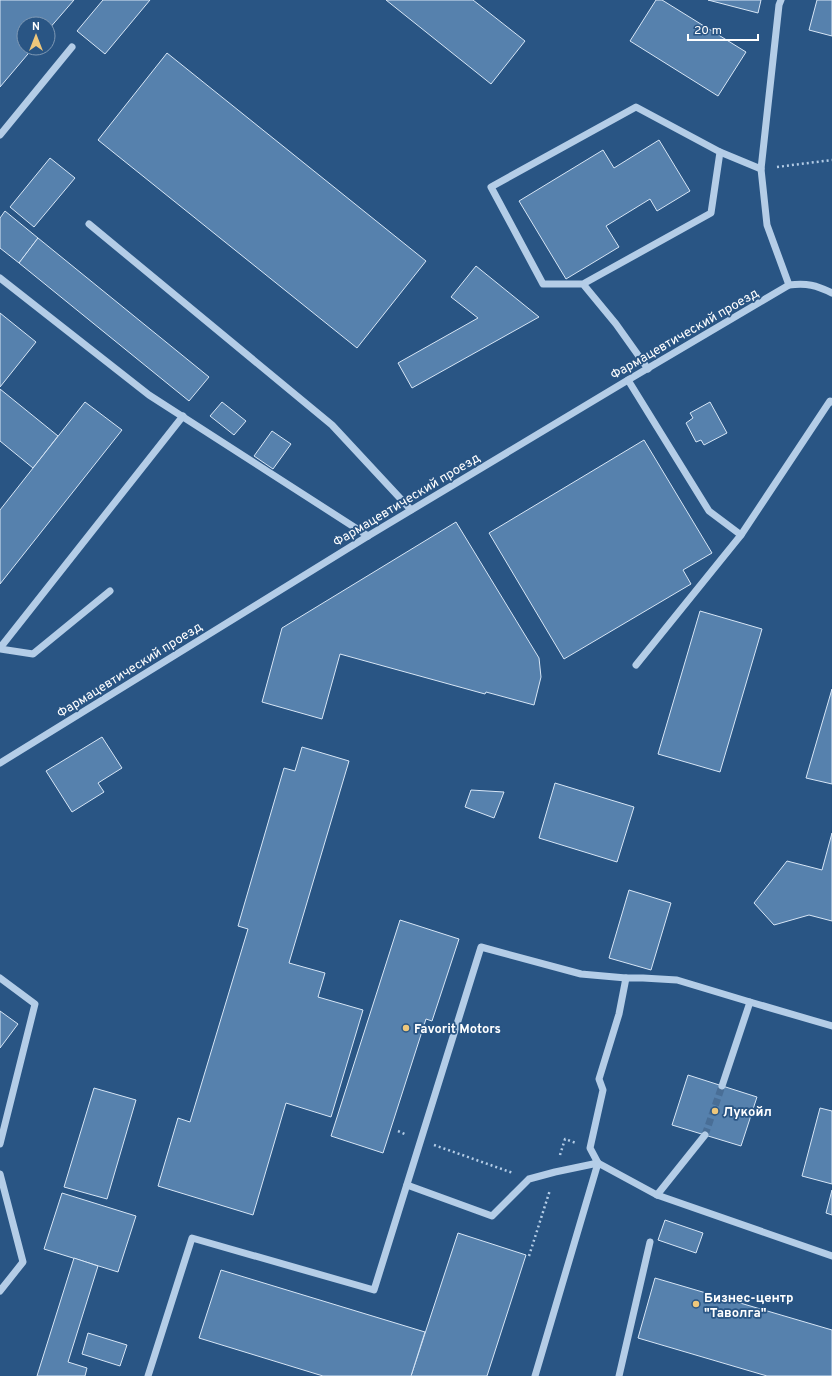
<svg xmlns="http://www.w3.org/2000/svg" width="832" height="1376" font-family="Overpass,sans-serif">
	<rect width="100%" height="100%" fill="#295584"/>
	<g fill="#5681ad" stroke="#d7e6f6">
		<path d="M0,0h74l-26,30v-6h-24v24h9l-33,39z"/>
		<path d="M103,0h47l-45,54 -28,-23z"/>
		<path d="M386,0h87l52,41 -34,43z"/>
		<path d="M656,0h6l84,52 -28,44 -88,-55z"/>
		<path d="M708,0h53l-3,13z"/>
		<path d="M817,0h15v36l-23,-6z"/>
		<path d="M167,53l259,208 -69,87 -259,-208z"/>
		<path d="M659,140l31,51 -33,20 -7,-12 -44,27 13,21 -53,32 -47,-78 84,-51 11,18z"/>
		<path d="M50,158l25,20 -41,49 -24,-20z"/>
		<path d="M5,211l33,27 -19,25 -19,-15v-30z"/>
		<path d="M38,238l171,139 -20,24 -170,-138z"/>
		<path d="M476,266l63,51 -127,71 -14,-25 80,-45 -27,-21z"/>
		<path d="M0,313l36,29 -36,45z"/>
		<path d="M0,389l58,47 -25,32 -33,-27z"/>
		<path d="M85,402l37,28 -122,154v-74z"/>
		<path d="M222,402l24,19 -12,14 -24,-19z"/>
		<path d="M710,402l17,31 -23,12 -3,-5 -5,2 -10,-19 7,-5 -3,-5z"/>
		<path d="M272,431l19,13 -18,25 -19,-13z"/>
		<path d="M644,440l68,113 -29,17 8,14 -127,75 -75,-126z"/>
		<path d="M456,522l83,136 2,19 -7,28 -48,-13 -1,2 -145,-40 -18,65 -60,-17 20,-74z"/>
		<path d="M700,611l62,18 -42,143 -62,-18z"/>
		<path d="M832,689v95l-26,-6z"/>
		<path d="M102,737l20,31 -24,15 6,9 -32,20 -26,-41z"/>
		<path d="M302,747l47,14 -60,202 36,10 -7,24 45,13 -32,107 -45,-14 -33,112 -95,-29 20,-68 12,4 58,-193 -10,-3 46,-158 11,3z"/>
		<path d="M555,783l79,24 -17,55 -78,-24z"/>
		<path d="M471,790l33,2 -10,26 -29,-11z"/>
		<path d="M832,833v88l-23,-6 -35,10 -20,-22 33,-42 35,9z"/>
		<path d="M629,890l42,13 -20,67 -42,-12z"/>
		<path d="M400,920l59,19 -27,82 -6,-2 -43,134 -52,-17z"/>
		<path d="M0,1011l18,13 -18,24z"/>
		<path d="M688,1075l69,22 -16,49 -69,-21z"/>
		<path d="M94,1088l42,12 -29,99 -43,-12z"/>
		<path d="M820,1108l12,3v73l-30,-8z"/>
		<path d="M832,1190v25l-6,-2z"/>
		<path d="M62,1193l74,23 -18,56 -74,-23z"/>
		<path d="M665,1220l38,13 -7,20 -38,-13z"/>
		<path d="M458,1233l68,22 -39,121h-76z"/>
		<path d="M74,1258l24,8 -30,96 19,6 -2,8h-48z"/>
		<path d="M221,1270l204,62 -14,44h-88l-124,-38z"/>
		<path d="M655,1278l177,52v46h-65l-129,-38z"/>
		<path d="M88,1333l39,12 -7,21 -38,-12z"/>
	</g>
	<g fill="none" stroke-linecap="round" stroke-linejoin="round">
		<path stroke="#496e96" stroke-width="7" stroke-dasharray="7 3.5" stroke-linecap="butt" d="M705,1135l17,-49"/>
		<g stroke="#b4cde7" stroke-width="2.5" stroke-dasharray="2 3" stroke-linecap="butt">
			<path d="M777,167l55,-7"/>
			<path d="M398,1131l9,4"/>
			<path d="M434,1145l79,28"/>
			<path d="M560,1155l5,-16 11,4"/>
			<path d="M529,1256l21,-66"/>
		</g>
		<g stroke="#b4cde7" stroke-width="7">
			<path d="M781,0l-2,5 -18,164 6,56 22,60"/>
			<path d="M0,135l72,-88"/>
			<path d="M720,152l41,17"/>
			<path d="M89,224l243,201 79,85"/>
			<path d="M0,278l149,117 219,141"/>
			<path d="M583,284l128,-71 9,-61 -84,-45 -145,80 52,97h40l33,40 32,45"/>
			<path d="M628,380l81,131 32,24 89,-134 2,1"/>
			<path d="M0,648l183,-232"/>
			<path d="M0,649l33,5 77,-63"/>
			<path d="M636,665l105,-130"/>
			<path d="M0,763l368,-227 260,-156 161,-95c18,-2 27,0 43,8"/>
			<path d="M0,978l35,26 -35,140"/>
			<path d="M722,1086l28,-84 82,24"/>
			<path d="M705,1135l-48,60 175,61"/>
			<path d="M0,1174l23,88 -23,29"/>
			<path d="M407,1185l85,31 37,-37 26,-7 43,-9 -8,-15 13,-58 -4,-11 20,-65 7,-36"/>
			<path d="M148,1376l44,-138 182,52 107,-343 100,27 45,4h17l34,2 73,22"/>
			<path d="M535,1376l63,-213 59,32"/>
			<path d="M619,1376l31,-134"/>
		</g>
	</g>
	<g fill="#eec77b" stroke="#295584" stroke-width="1.5">
		<circle cx="406" cy="1028" r="4"/>
		<circle cx="715" cy="1111" r="4"/>
		<circle cx="696" cy="1304" r="4"/>
	</g>
	<g text-anchor="middle" stroke-width="3.5" stroke-linejoin="round" paint-order="stroke">
		<g font-size="13" fill="#fff" stroke="#295584">
			<text transform="translate(684 333) rotate(-30)" y="5">Фармацевтический проезд</text>
			<text transform="translate(406 499) rotate(-31)" y="5">Фармацевтический проезд</text>
			<text transform="translate(129 669) rotate(-32)" y="5">Фармацевтический проезд</text>
		</g>
		<g font-size="13" font-weight="bold" fill="#fff" stroke="#295584" text-anchor="start">
			<text x="414" y="1033">Favorit Motors</text>
			<text x="723" y="1116">Лукойл</text>
			<text x="704" y="1302">Бизнес-центр<tspan x="704" dy="15">"Таволга"</tspan></text>
		</g>
	</g>
	<g transform="translate(36 36)"><circle r="19" fill="#295584" stroke="#7f99b5"/>
	<path d="M0-3L7 15L0 10L-7 15Z" fill="#eec77b"/>
	<text y="-6" font-size="11" font-weight="bold" text-anchor="middle" fill="#ffffff">N</text>
	</g>
	<path d="M688 34v6h70v-6" fill="none" stroke="#ffffff" stroke-width="2"/>
	<text x="694" y="34" font-size="12" fill="#ffffff" stroke="#295584" stroke-width="3" paint-order="stroke">20 m</text>
</svg>
